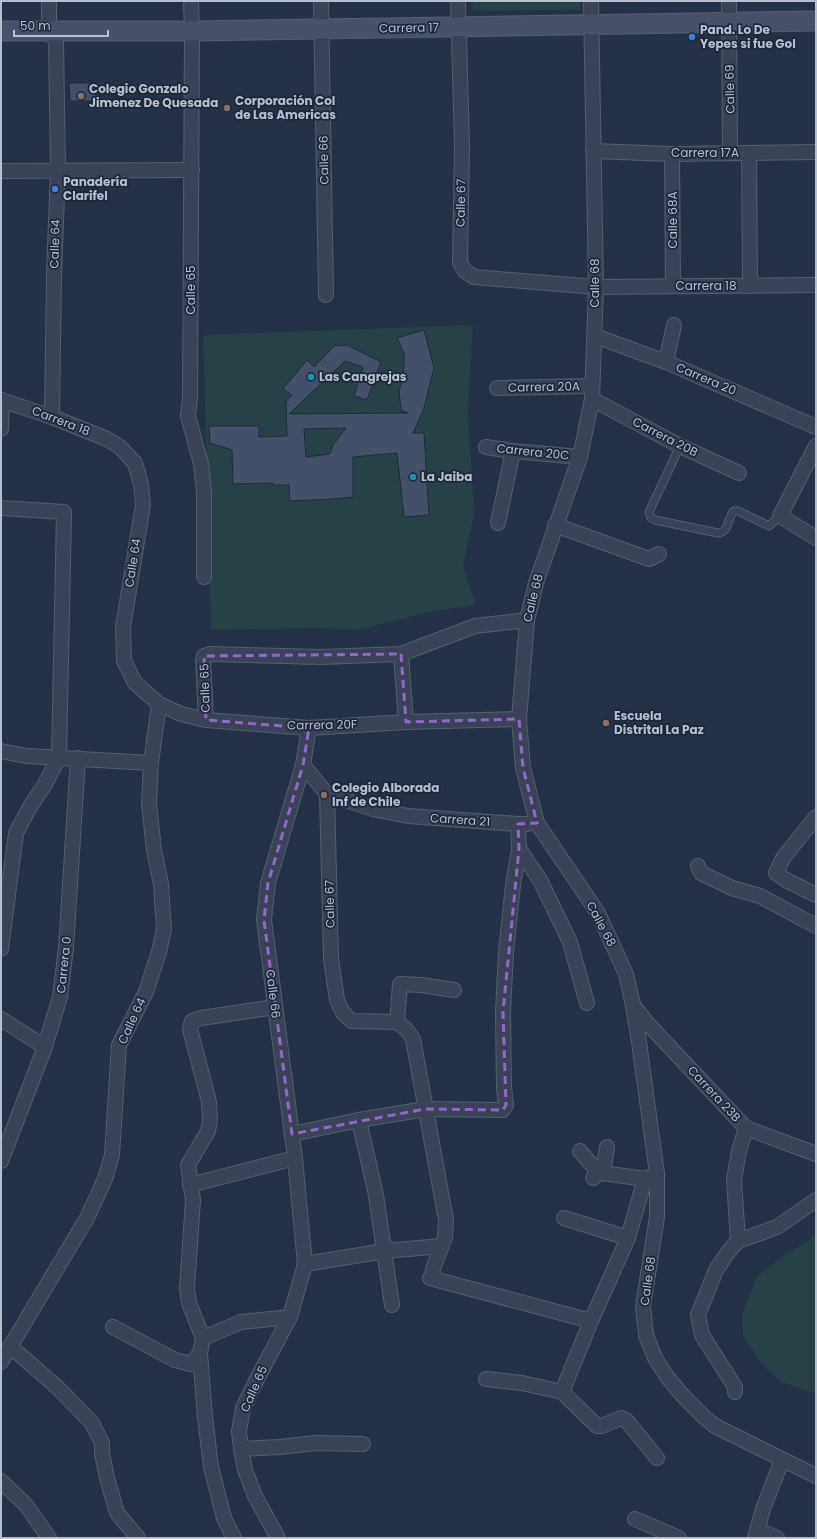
<svg xmlns="http://www.w3.org/2000/svg" width="817" height="1539" font-family="Poppins,sans-serif">
	<rect width="100%" height="100%" fill="#253146"/>
	<g fill="#274147">
		<path d="M472,1h108l1,9 -108,1z"/>
		<path d="M473,325l-5,87 6,102 -11,53 13,38 -47,7 -70,18 -44,-2 -104,2 -8,-295z"/>
		<path d="M816,1235v159l-35,-12 -21,-20 -17,-27v-23l14,-36 28,-21z"/>
	</g>
	<g fill="#435068" stroke="#202a3d" fill-rule="evenodd">
		<path d="M69,83h27l-1,18h-25z"/>
		<path d="M424,330l10,38 -10,40 -11,25h11l5,82 -25,2 -7,-64 -44,4v40l-20,2 -43,2 -1,-16h-16v-2l-40,1 -1,-34 -22,-7 -1,-17h50v11l28,-1 -1,-34 6,-7 -9,-6 24,-29 7,7 20,-21 13,-1 34,17 -14,38 -13,-4 9,-29 -18,-6 -56,53 119,-1 -7,-3 -2,-19 5,-21v-17l-7,-15zM346,428l-13,17 -3,9 -24,3 -2,-28z"/>
	</g>
	<g fill="none" stroke-linecap="round" stroke-linejoin="round">
		<g stroke="#555e6f" stroke-width="9">
			<path id="service" d="M680,446l-31,66 2,6 4,2 63,13c12,-1 8,-14 16,-22h4l31,15 11,-10"/>
		</g>
		<g stroke="#555e6f" stroke-width="16">
			<g id="minor">
				<path d="M49,1v30l7,10 2,129 -4,104 -2,143"/>
				<path d="M191,1l1,30 -2,367 -2,18 13,48 3,28v85"/>
				<path d="M321,1l5,294"/>
				<path d="M458,1l4,145 -2,117 5,8 9,6 122,10 220,-2"/>
				<path d="M591,1l5,286 -4,112 -12,58 -44,126 -9,37 -8,99 4,49 14,55 61,90 28,61 7,31 6,37 18,132v43l-14,89 3,29 9,23 13,20 16,19 20,20 11,9 101,50"/>
				<path d="M729,1l1,152"/>
				<path d="M593,151l79,3 144,-2"/>
				<path d="M749,153l1,133"/>
				<path d="M672,154l1,132"/>
				<path d="M1,171l191,-1"/>
				<path d="M595,336l71,26 150,65"/>
				<path d="M666,362l8,-37"/>
				<path d="M497,388l95,-2"/>
				<path d="M592,399l88,47 59,27"/>
				<path d="M1,400l51,17 55,22 13,8 15,16 6,21 2,21 -20,122 1,34 11,22 24,21 22,10 25,6 103,8 97,-6 113,-3"/>
				<path d="M1,429l1,-29"/>
				<path d="M816,446l-36,70 36,22"/>
				<path d="M486,447l27,4 67,6"/>
				<path d="M1,508l63,4 -5,245 -15,29 -13,19 -15,28 -15,116"/>
				<path d="M498,523l15,-72"/>
				<path d="M555,525l94,34 10,-5"/>
				<path d="M401,654l5,68"/>
				<path d="M206,720l-3,-60 1,-4 6,-2 111,3 80,-3 74,-28 52,-6"/>
				<path d="M1,751l25,5 125,7"/>
				<path d="M303,765l24,29 46,15 35,7 110,8h9"/>
				<path d="M327,794l4,164 6,42 6,13 9,8 45,1"/>
				<path d="M816,817l-33,41 -7,15 10,7 30,15"/>
				<path d="M519,849l21,31 30,62 17,61"/>
				<path d="M698,866l3,7 31,15 28,8 56,30"/>
				<path d="M633,1005l15,19 98,104 70,26"/>
				<path d="M1,1019l44,28"/>
				<path d="M359,1120l17,75 16,110"/>
				<path d="M292,1134l67,-14 66,-11 78,1 3,-5 -2,-18 -1,-75 3,-60 7,-67 6,-36 -1,-25"/>
				<path d="M580,1151l19,22"/>
				<path d="M1,1161l44,-114 15,-50 6,-49 12,-190"/>
				<path d="M603,1173l4,-26"/>
				<path d="M593,1178l6,-5h4l42,6"/>
				<path d="M190,1185l105,-27"/>
				<path d="M564,1218l64,20"/>
				<path d="M738,1241l-4,-61 5,-29 7,-23"/>
				<path d="M305,1264l80,-13 56,-5"/>
				<path d="M433,1269l12,-32 1,-17 -33,-181 -7,-10 -9,-7 3,-38 21,1 33,5"/>
				<path d="M430,1278l161,43"/>
				<path d="M113,1327l62,33 16,4 9,-11"/>
				<path d="M203,1338l38,-16 49,-5"/>
				<path d="M10,1346l48,42 34,35 10,20v10l5,25 10,35 21,25"/>
				<path d="M1,1362l86,-144 18,-39 7,-24 7,-110 27,-53 13,-40 5,-23 -3,-45 -7,-34 -5,-46 2,-41 8,-59"/>
				<path d="M486,1379l36,4 40,9 35,34h5l19,-8 6,3 30,37"/>
				<path d="M562,1392l29,-71 37,-83 17,-59 12,-5"/>
				<path d="M735,1392v-5l-33,-52 -4,-20 18,-45 12,-18 10,-11 39,-14 39,-27"/>
				<path d="M241,1449l39,-2 35,-4 48,1"/>
				<path d="M1,1481l25,24 23,33"/>
				<path d="M635,1519l44,19"/>
				<path d="M758,1530l19,8"/>
				<path d="M234,1538l-10,-20 -13,-51 -6,-50 -5,-64 3,-15 -14,-35 -2,-15 6,-88 -5,-35 20,-34 2,-11 -1,-18 -19,-73 2,-8 9,-3 74,-11"/>
				<path d="M278,1538l-23,-42 -10,-26 -4,-21 -2,-18 4,-23 14,-29 33,-62 15,-53 -10,-106 -31,-238 4,-37 35,-118 6,-37"/>
				<path d="M755,1538l8,-29 19,-49"/>
			</g>
		</g>
		<g stroke="#555e6f" stroke-width="21">
			<path id="secondary" d="M1,31h191l624,-10"/>
		</g>
		<use href="#service" stroke="#394355" stroke-width="7"/>
		<use href="#minor" stroke="#394355" stroke-width="14"/>
		<use href="#secondary" stroke="#475168" stroke-width="19"/>
	</g>
	<path fill="none" stroke="#9367c5" stroke-width="3" stroke-dasharray="8 5" stroke-linejoin="round" d="M401,654l5,68 113,-3 4,49 14,55 -19,1 1,25 -16,163 3,93 -3,5 -78,-1 -133,25 -28,-214 4,-37 35,-118 6,-37 -103,-8 -2,-64z"/>
	<g fill="#3f7fe0" stroke="#1e283b" stroke-width="1.5">
		<circle cx="692" cy="37" r="4"/>
		<circle cx="55" cy="189" r="4"/>
	</g>
	<g fill="#8d6e63" stroke="#1e283b" stroke-width="1.5">
		<circle cx="81" cy="96" r="4"/>
		<circle cx="227" cy="108" r="4"/>
		<circle cx="606" cy="723" r="4"/>
		<circle cx="324" cy="795" r="4"/>
	</g>
	<g fill="#0f9aa8" stroke="#1e283b" stroke-width="1.5">
		<circle cx="311" cy="377" r="4"/>
		<circle cx="413" cy="477" r="4"/>
	</g>
	<g text-anchor="middle" stroke-width="3.5" stroke-linejoin="round" paint-order="stroke">
		<g font-size="12" fill="#b7bfce" stroke="#1e283b">
			<text transform="translate(409 28) rotate(-1)" y="4">Carrera 17</text>
			<text transform="translate(730 89) rotate(-91)" y="4">Calle 69</text>
			<text x="705" y="157">Carrera 17A</text>
			<text transform="translate(324 160) rotate(-91)" y="4">Calle 66</text>
			<text transform="translate(461 203) rotate(-89)" y="4">Calle 67</text>
			<text transform="translate(673 220) rotate(-90)" y="4">Calle 68A</text>
			<text transform="translate(55 244) rotate(-88)" y="4">Calle 64</text>
			<text transform="translate(595 283) rotate(-90)" y="4">Calle 68</text>
			<text x="706" y="290">Carrera 18</text>
			<text transform="translate(191 290) rotate(-90)" y="4">Calle 65</text>
			<text transform="translate(706 379) rotate(23)" y="4">Carrera 20</text>
			<text transform="translate(544 387) rotate(-1)" y="4">Carrera 20A</text>
			<text transform="translate(61 421) rotate(21)" y="4">Carrera 18</text>
			<text transform="translate(665 437) rotate(27)" y="4">Carrera 20B</text>
			<text transform="translate(533 452) rotate(6)" y="4">Carrera 20C</text>
			<text transform="translate(133 563) rotate(-81)" y="4">Calle 64</text>
			<text transform="translate(533 598) rotate(-76)" y="4">Calle 68</text>
			<text transform="translate(205 688) rotate(-92)" y="4">Calle 65</text>
			<text transform="translate(322 725) rotate(-1)" y="4">Carrera 20F</text>
			<text transform="translate(460 820) rotate(4)" y="4">Carrera 21</text>
			<text transform="translate(330 904) rotate(-91)" y="4">Calle 67</text>
			<text transform="translate(601 924) rotate(62)" y="4">Calle 68</text>
			<text transform="translate(64 965) rotate(-84)" y="4">Carrera 0</text>
			<text transform="translate(273 994) rotate(83)" y="4">Calle 66</text>
			<text transform="translate(132 1021) rotate(-65)" y="4">Calle 64</text>
			<text transform="translate(714 1094) rotate(47)" y="4">Carrera 23B</text>
			<text transform="translate(648 1281) rotate(-82)" y="4">Calle 68</text>
			<text transform="translate(254 1389) rotate(-66)" y="4">Calle 65</text>
		</g>
		<g font-size="12" font-weight="bold" fill="#b7bfce" stroke="#1e283b" text-anchor="start">
			<text x="700" y="34">Pand. Lo De<tspan x="700" dy="14">Yepes si fue Gol</tspan></text>
			<text x="89" y="93">Colegio Gonzalo<tspan x="89" dy="14">Jimenez De Quesada</tspan></text>
			<text x="235" y="105">Corporación Col<tspan x="235" dy="14">de Las Americas</tspan></text>
			<text x="63" y="186">Panadería<tspan x="63" dy="14">Clarifel</tspan></text>
			<text x="319" y="381">Las Cangrejas</text>
			<text x="421" y="481">La Jaiba</text>
			<text x="614" y="720">Escuela<tspan x="614" dy="14">Distrital La Paz</tspan></text>
			<text x="332" y="792">Colegio Alborada<tspan x="332" dy="14">Inf de Chile</tspan></text>
		</g>
	</g>
	<rect width="817" height="1539" fill="none" stroke="#b7bfce" stroke-width="4"/>
	<path d="M14 30v6h94v-6" fill="none" stroke="#b7bfce" stroke-width="2"/>
	<text x="20" y="30" font-size="12" fill="#b7bfce" stroke="#1e283b" stroke-width="3" paint-order="stroke">50 m</text>
</svg>
